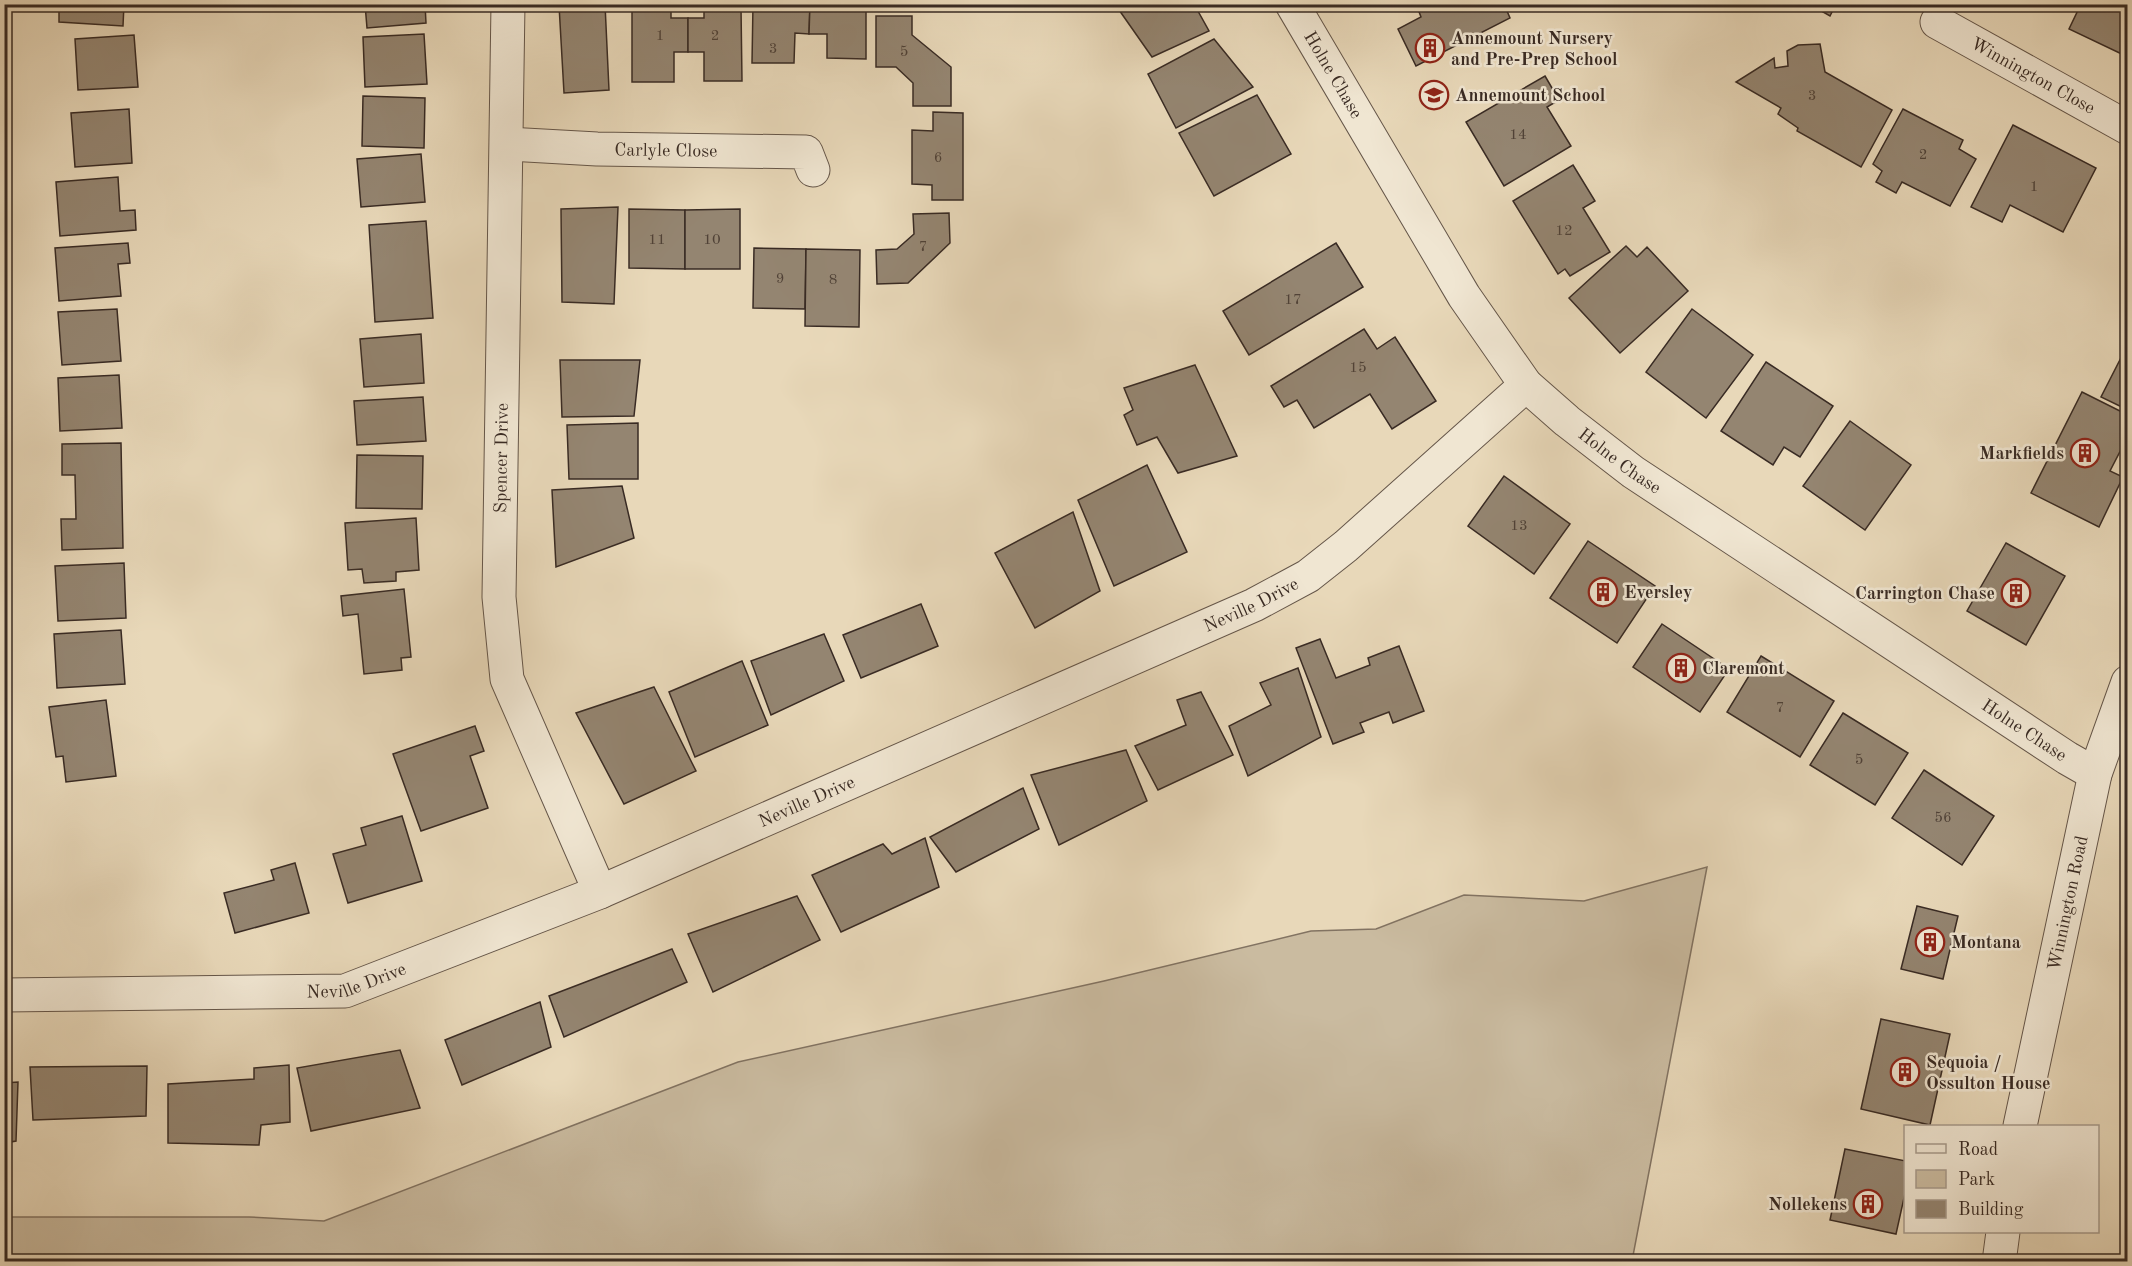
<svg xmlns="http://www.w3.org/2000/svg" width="2132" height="1266" font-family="'Old Standard TT',serif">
	<rect width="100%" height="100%" fill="#e8d8b9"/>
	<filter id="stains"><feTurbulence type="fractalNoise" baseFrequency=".00333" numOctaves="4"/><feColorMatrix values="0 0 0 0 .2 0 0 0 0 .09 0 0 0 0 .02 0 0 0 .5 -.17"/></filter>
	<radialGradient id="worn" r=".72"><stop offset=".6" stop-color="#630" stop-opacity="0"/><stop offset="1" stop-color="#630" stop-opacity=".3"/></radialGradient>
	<path fill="#cabba0" stroke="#827362" stroke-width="1.5" d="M1707,867l-75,394h-1627v-44h244l75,4 414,-159 366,-81 207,-50 65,-2 88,-34 120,6z"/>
	<g fill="#948571" stroke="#392b24" stroke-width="1.5">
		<path d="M59,4h65l-1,22 -64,-4z"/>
		<path d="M365,4h60l1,19 -59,5z"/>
		<path d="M605,4l4,86 -45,3 -5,-88z"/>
		<path d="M753,4h57l-1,30 -14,-1 -1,30h-42z"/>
		<path d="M810,4h56v55l-39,-1v-24h-18z"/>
		<path d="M1125,4h69l15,27 -57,26 -35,-50z"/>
		<path d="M1504,4l6,14 -94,48 -18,-37 23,-12 -5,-13z"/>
		<path d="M1809,4h27l-6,12z"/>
		<path d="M2081,4h47v53l-59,-28z"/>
		<path d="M671,6v12h17v34h-14v30h-42v-75z"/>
		<path d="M741,7l1,74h-38v-29h-16v-34h16v-10z"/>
		<path d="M876,16h36v19l39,32v39h-38v-23l-17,-16h-20z"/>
		<path d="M424,34l3,50 -62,3 -2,-50z"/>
		<path d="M134,35l4,52 -60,3 -3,-51z"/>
		<path d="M1214,39l39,48 -77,41 -28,-54z"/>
		<path d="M1820,44l5,28 67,38 -31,57 -64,-36 1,-3 -20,-14 3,-6 -45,-26 38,-24 1,10 13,-2 -1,-15 11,-6z"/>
		<path d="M1545,76l14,24 -12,7 24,39 -67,40 -38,-64z"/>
		<path d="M1257,95l34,59 -77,42 -35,-63z"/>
		<path d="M363,96l62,2 -1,50 -62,-2z"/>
		<path d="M129,109l3,54 -57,4 -4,-54z"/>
		<path d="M1903,109l60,31 -4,9 17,10 -26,47 -48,-24 -6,11 -20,-11 6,-11 -9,-7z"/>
		<path d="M933,112l30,1v87h-31v-15l-20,-1v-54l21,1z"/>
		<path d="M2013,125l83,43 -33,64 -53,-27 -8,17 -31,-15z"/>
		<path d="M421,154l4,48 -64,5 -4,-48z"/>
		<path d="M1573,165l22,36 -12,7 27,44 -40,24 -5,-7 -7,5 -45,-73z"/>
		<path d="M118,177l2,34 15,-1 1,20 -76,6 -4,-54z"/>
		<path d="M618,207l-4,97 -52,-2 -1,-93z"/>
		<path d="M629,209l56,1v59l-56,-1z"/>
		<path d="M740,209v60h-55v-59z"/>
		<path d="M949,213l1,30 -42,40 -31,1 -1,-34 21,-1 17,-15 -1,-20z"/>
		<path d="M426,221l7,97 -58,4 -6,-97z"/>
		<path d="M128,243l2,20 -12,1 3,32 -62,5 -4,-53z"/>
		<path d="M1336,243l27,44 -114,68 -26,-44z"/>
		<path d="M1626,246l11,11 10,-10 41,44 -68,62 -51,-55z"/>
		<path d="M754,248l52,1 -1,60 -52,-1z"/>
		<path d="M806,249l54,1 -1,77 -54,-1z"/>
		<path d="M117,309l4,52 -59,4 -4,-53z"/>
		<path d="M1692,309l61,46 -47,63 -60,-46z"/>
		<path d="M1364,329l13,20 18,-12 41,64 -44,28 -22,-35 -56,34 -17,-28 -13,7 -13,-21z"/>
		<path d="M421,334l3,49 -60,4 -4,-48z"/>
		<path d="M2128,344v66l-27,-13z"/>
		<path d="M560,360h80l-6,56 -72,1z"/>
		<path d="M1766,362l67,44 -33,51 -16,-10 -11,18 -52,-34z"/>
		<path d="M1195,365l42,91 -59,17 -21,-36 -20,8 -13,-30 9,-5 -9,-22z"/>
		<path d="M119,375l3,53 -62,3 -2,-53z"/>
		<path d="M2082,392l46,23v21l-18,35 13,6 -24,50 -68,-34z"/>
		<path d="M423,397l3,44 -69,4 -3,-44z"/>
		<path d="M1850,421l61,44 -46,65 -62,-44z"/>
		<path d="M638,423v56h-69l-2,-54z"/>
		<path d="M121,443l2,105 -61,2 -1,-31h15l-1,-44h-13v-31z"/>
		<path d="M357,455l66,1 -1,53 -66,-1z"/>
		<path d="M1147,465l40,87 -73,34 -36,-86z"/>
		<path d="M1504,476l66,48 -36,50 -66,-48z"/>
		<path d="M622,486l12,52 -78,29 -4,-77z"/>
		<path d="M1073,512l27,79 -65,37 -40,-75z"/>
		<path d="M416,518l3,52 -23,2v9l-32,2 -2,-14 -14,1 -3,-47z"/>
		<path d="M1588,541l67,45 -38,57 -67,-45z"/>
		<path d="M2006,543l59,33 -39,69 -59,-34z"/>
		<path d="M124,563l2,55 -68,3 -3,-55z"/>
		<path d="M404,589l7,68 -10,1 1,12 -38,4 -6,-60 -15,2 -2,-20z"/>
		<path d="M921,604l17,42 -77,32 -18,-43z"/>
		<path d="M1662,624l67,45 -29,43 -67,-45z"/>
		<path d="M121,630l4,54 -68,4 -3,-54z"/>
		<path d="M824,634l20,47 -73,34 -20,-54z"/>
		<path d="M1320,639l16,39 34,-13 -2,-7 31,-12 25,65 -31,12 -4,-11 -29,11 4,9 -31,12 -37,-96z"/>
		<path d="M1761,656l73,45 -34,56 -73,-45z"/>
		<path d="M742,661l26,64 -73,32 -26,-65z"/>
		<path d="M1298,668l23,69 -73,39 -19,-50 42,-21 -11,-22z"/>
		<path d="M654,687l42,84 -72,33 -48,-91z"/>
		<path d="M1201,692l32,63 -75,35 -23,-44 51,-21 -9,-25z"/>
		<path d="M106,700l10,76 -50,6 -3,-26 -7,1 -7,-50z"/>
		<path d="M1843,713l65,40 -33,52 -65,-40z"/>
		<path d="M475,726l9,25 -14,5 18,52 -67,23 -28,-77z"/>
		<path d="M1126,750l21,51 -88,44 -28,-70z"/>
		<path d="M1924,770l70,46 -32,49 -70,-47z"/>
		<path d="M1023,788l16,41 -83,43 -26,-35z"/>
		<path d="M402,816l20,65 -74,22 -15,-49 33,-9 -5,-17z"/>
		<path d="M925,838l14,49 -98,45 -29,-57 71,-31 9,10z"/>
		<path d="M295,863l14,50 -74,20 -11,-40 50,-13 -3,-10z"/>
		<path d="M797,896l23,44 -107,52 -25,-58z"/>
		<path d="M1917,906l41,10 -15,63 -42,-10z"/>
		<path d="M672,949l15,33 -123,55 -15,-41z"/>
		<path d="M540,1002l11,45 -89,38 -17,-45z"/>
		<path d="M1881,1019l69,15 -20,91 -69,-16z"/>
		<path d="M400,1050l20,58 -109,23 -14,-63z"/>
		<path d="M289,1065l1,57 -29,3 -2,20 -91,-2v-59l86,-5v-11z"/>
		<path d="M147,1066l-1,50 -113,4 -3,-53z"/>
		<path d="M18,1082l-2,59 -12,2v-60z"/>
		<path d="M1845,1149l61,12v28l-10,45 -66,-14z"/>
		<path d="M1824,1255l34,7h-36z"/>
	</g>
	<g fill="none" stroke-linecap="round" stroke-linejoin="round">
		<g stroke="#655649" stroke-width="35">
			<g id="street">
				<path d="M508,4l-9,593 8,82 93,213"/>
				<path id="s1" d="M1292,4l172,292 62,89 41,36 66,51 434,286 28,16"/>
				<path id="s2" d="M1937,22l191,106"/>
				<path id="s3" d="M507,144l90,5 209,3 7,18"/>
				<path id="s4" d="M4,995l341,-4 255,-99 654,-287 54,-29 38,-30 180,-161"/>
				<path id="s5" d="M2020,1126l75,-352 33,-92"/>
				<path d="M1999,1262l4,-30"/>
			</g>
		</g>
		<use href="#street" stroke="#f0e6d2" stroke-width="33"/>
	</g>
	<defs>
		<g id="building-ring" transform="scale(1.5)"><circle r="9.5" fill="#f0e6d2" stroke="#8f2418" stroke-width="1.5"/><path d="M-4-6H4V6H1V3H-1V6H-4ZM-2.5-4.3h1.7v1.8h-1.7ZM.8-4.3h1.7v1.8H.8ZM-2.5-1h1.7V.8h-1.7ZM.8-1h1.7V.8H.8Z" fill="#8f2418"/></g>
		<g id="school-ring" transform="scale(1.5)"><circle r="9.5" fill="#f0e6d2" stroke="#8f2418" stroke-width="1.5"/><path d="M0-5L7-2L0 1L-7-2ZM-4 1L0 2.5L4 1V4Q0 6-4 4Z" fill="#8f2418"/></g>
	</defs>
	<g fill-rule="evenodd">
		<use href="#building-ring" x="1430" y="48"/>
		<use href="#school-ring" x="1434" y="95"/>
		<use href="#building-ring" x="2085" y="453"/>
		<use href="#building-ring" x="1603" y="592"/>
		<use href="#building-ring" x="2016" y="593"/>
		<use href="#building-ring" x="1681" y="668"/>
		<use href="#building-ring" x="1930" y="942"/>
		<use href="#building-ring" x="1905" y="1072"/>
		<use href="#building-ring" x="1868" y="1204"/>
	</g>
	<g text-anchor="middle" stroke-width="5" stroke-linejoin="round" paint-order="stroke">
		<g font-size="15" fill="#504237">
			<text x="660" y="40">1</text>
			<text x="715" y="40">2</text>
			<text x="773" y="53">3</text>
			<text x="904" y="56">5</text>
			<text x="1812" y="100">3</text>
			<text x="1518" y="139">14</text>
			<text x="1923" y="159">2</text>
			<text x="938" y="162">6</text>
			<text x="2034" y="191">1</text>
			<text x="1564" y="235">12</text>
			<text x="657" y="244">11</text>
			<text x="712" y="244">10</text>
			<text x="923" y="251">7</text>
			<text x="780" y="283">9</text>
			<text x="833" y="284">8</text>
			<text x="1293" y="304">17</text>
			<text x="1358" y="372">15</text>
			<text x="1519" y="530">13</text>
			<text x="1780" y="712">7</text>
			<text x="1859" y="764">5</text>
			<text x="1943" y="822">56</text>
		</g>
		<g font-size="18" font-weight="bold" fill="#392b24" stroke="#f0e6d2" text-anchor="start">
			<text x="1451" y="44">Annemount Nursery<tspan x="1451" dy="21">and Pre-Prep School</tspan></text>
			<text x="1455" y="101">Annemount School</text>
			<text x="2064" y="459" text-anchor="end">Markfields</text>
			<text x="1624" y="598">Eversley</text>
			<text x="1995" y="599" text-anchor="end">Carrington Chase</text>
			<text x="1702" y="674">Claremont</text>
			<text x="1951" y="948">Montana</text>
			<text x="1926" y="1068">Sequoia /<tspan x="1926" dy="21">Ossulton House</tspan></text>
			<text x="1847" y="1210" text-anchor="end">Nollekens</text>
		</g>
		<g font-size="18" fill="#392b24" stroke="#f0e6d2">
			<text dy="6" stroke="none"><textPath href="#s2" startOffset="110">Winnington Close</textPath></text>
			<text dy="6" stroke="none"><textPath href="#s1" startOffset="82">Holne Chase</textPath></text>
			<text dy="6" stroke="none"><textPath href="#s3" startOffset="159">Carlyle Close</textPath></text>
			<text transform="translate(501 458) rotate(-89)" y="6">Spencer Drive</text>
			<text dy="6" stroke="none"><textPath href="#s1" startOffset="568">Holne Chase</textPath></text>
			<text dy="6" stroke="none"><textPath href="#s4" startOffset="1326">Neville Drive</textPath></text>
			<text dy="6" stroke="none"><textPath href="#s1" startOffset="1054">Holne Chase</textPath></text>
			<text dy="6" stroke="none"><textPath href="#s4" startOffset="840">Neville Drive</textPath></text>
			<text dy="6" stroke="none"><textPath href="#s5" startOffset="228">Winnington Road</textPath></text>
			<text dy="6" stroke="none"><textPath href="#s4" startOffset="354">Neville Drive</textPath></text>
		</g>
	</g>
	<rect width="2132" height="1266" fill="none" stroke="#e8d8b9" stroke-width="24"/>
	<rect x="6" y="6" width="2120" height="1254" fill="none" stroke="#392b24" stroke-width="3"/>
	<rect x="12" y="12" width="2108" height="1242" fill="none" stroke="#392b24" stroke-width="1.5"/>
	<rect x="1904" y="1125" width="195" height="108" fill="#f0e6d2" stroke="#a79b8c" stroke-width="1.5"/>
	<rect x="1916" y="1144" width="30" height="9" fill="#f0e6d2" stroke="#a79b8c" stroke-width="1.5"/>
	<text x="1958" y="1155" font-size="18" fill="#392b24">Road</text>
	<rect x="1916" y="1170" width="30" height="18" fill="#cabba0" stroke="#a79b8c" stroke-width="1.5"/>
	<text x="1958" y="1185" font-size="18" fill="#392b24">Park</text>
	<rect x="1916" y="1200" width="30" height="18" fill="#948571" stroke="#a79b8c" stroke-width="1.5"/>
	<text x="1958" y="1215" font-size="18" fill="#392b24">Building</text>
	<rect width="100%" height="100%" filter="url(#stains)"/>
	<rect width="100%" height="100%" fill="url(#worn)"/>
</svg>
